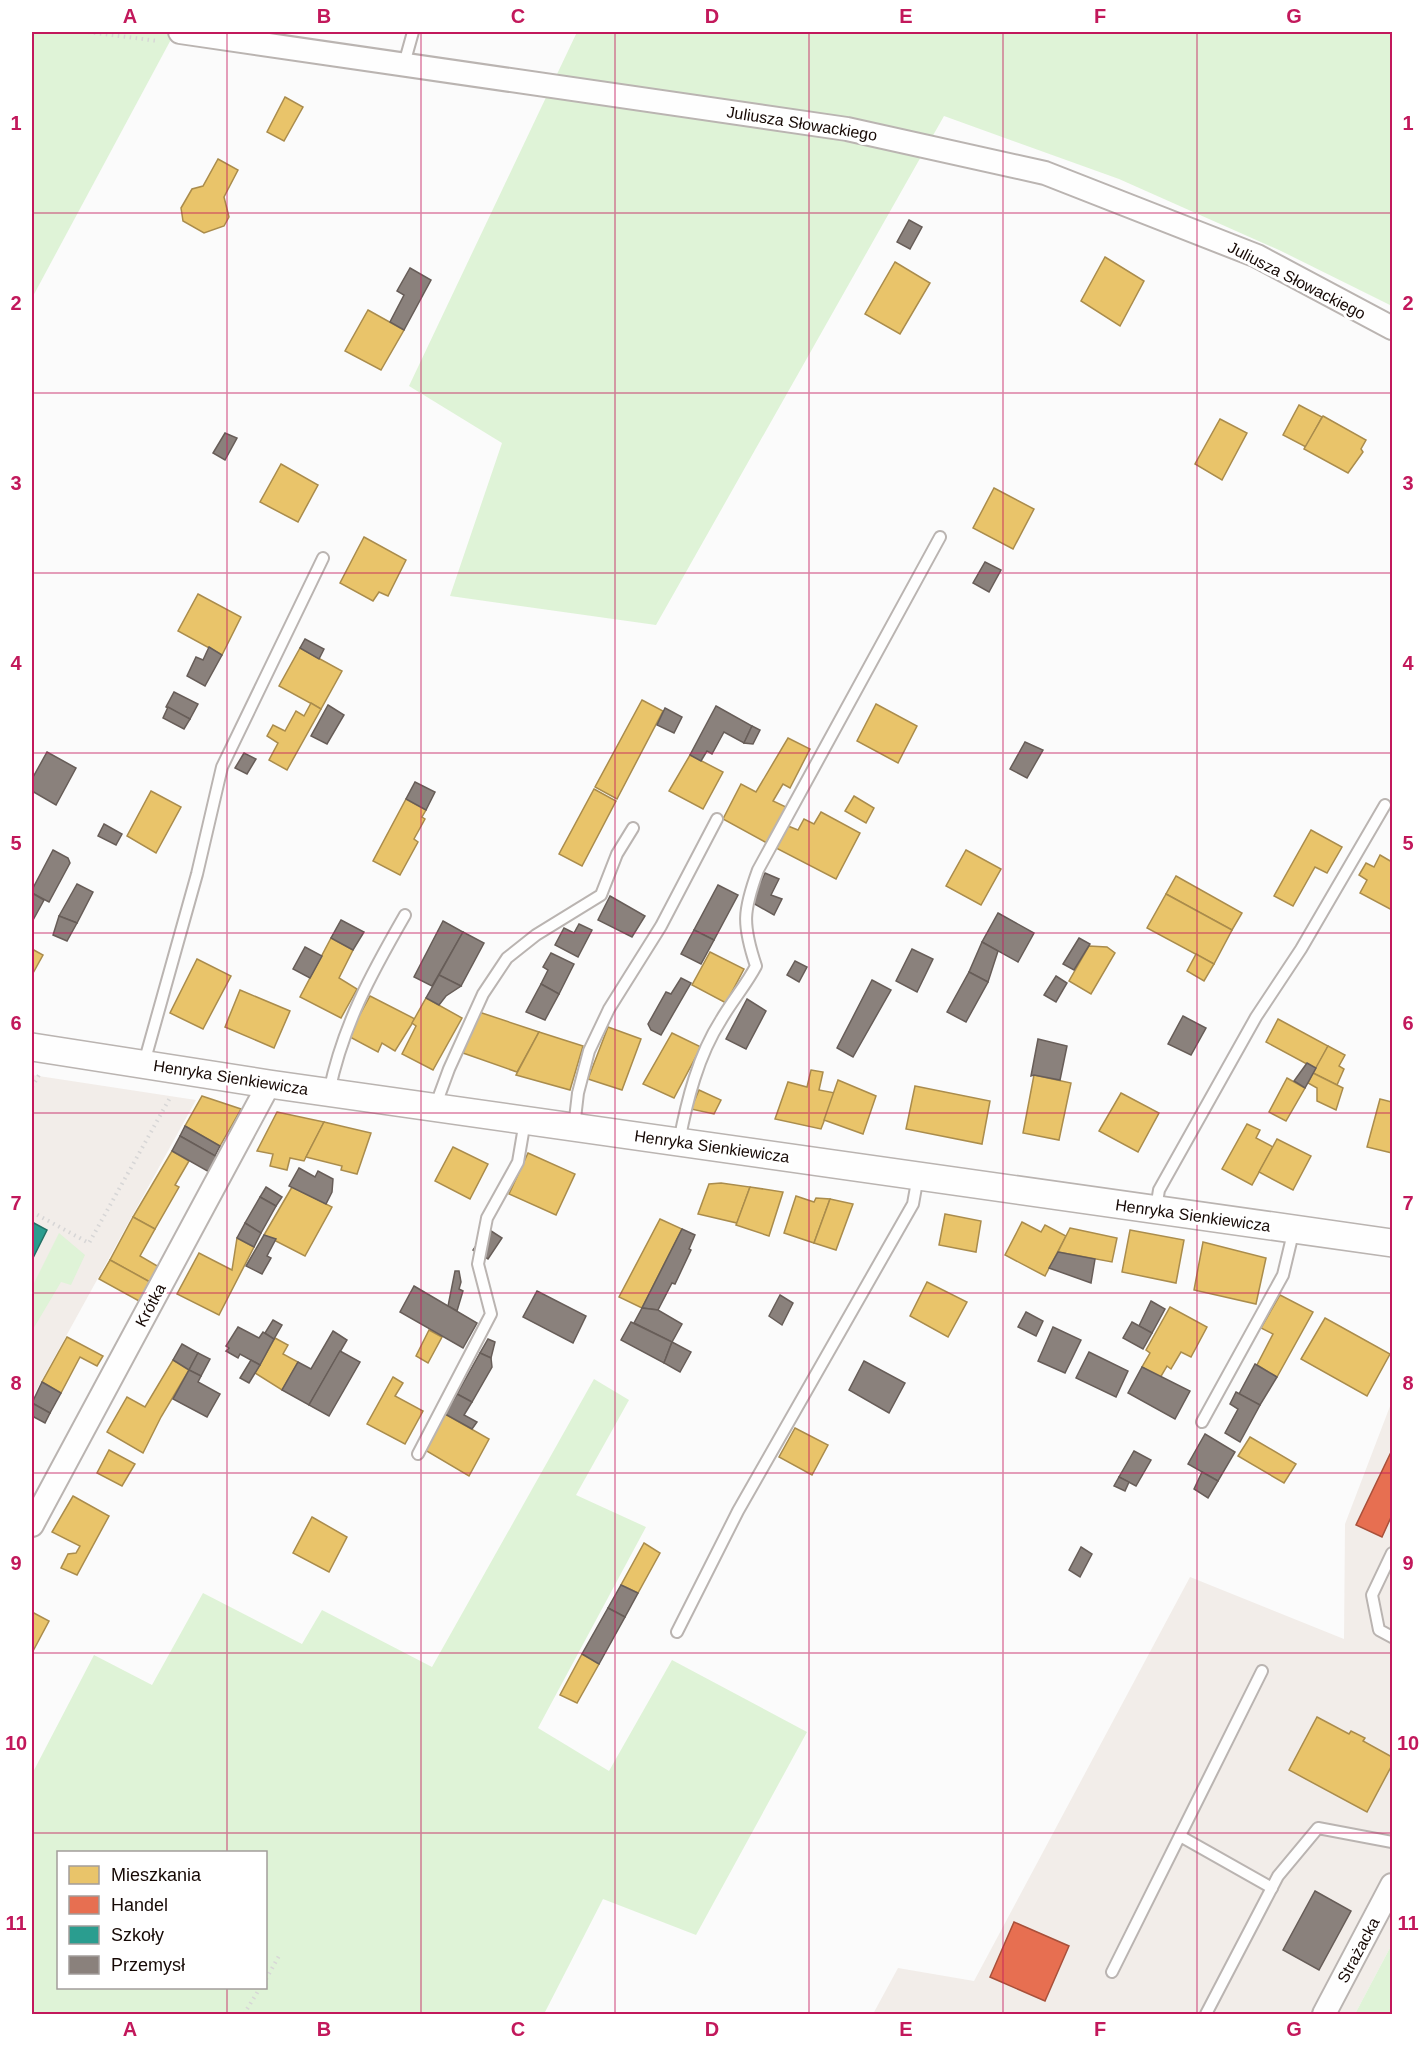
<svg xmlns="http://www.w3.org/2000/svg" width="1424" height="2046" font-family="Helvetica,sans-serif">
	<rect width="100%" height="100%" fill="#fbfbfb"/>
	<g fill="#f2ede9">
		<path d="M32,1075l164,25 -164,298z"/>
		<path d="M1392,1401v543l-37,70h-482l25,-46 76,13 216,-404 154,62 1,-115z"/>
	</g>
	<g fill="#dff3d7" fill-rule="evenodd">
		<path d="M32,32h143l-143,266z"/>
		<path d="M577,32h815v274l-113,-56 -160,-71 -175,-63 -288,509 -206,-29 52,-153 -93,-57z"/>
		<path d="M59,1233l26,22 -14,30 -10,-3 -29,49v-44z"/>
		<path d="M594,1379l35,21 -53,95 70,32 -108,201 71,43 63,-111 135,72 -111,203 -93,-36 -59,115h-512v-240l62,-119 58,30 51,-92 99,51 20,-34 110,57zM266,1852v136h-208v-136z"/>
		<path d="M1392,1944v70h-37z"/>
	</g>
	<g fill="#e9c46a" stroke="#aa8c4c" stroke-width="1.5">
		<path d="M285,97l18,10 -19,34 -17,-9z"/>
		<path d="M218,159l20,11 -14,27 5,20 -5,9 -20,7 -21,-12 -2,-13 11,-19 11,-3z"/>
		<path d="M1105,257l39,24 -24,45 -39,-25z"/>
		<path d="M895,262l35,21 -30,51 -35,-20z"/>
		<path d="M368,310l36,20 -23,40 -36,-19z"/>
		<path d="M1299,405l23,12 -16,30 -23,-12z"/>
		<path d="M1323,416l43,24 -5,9 2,3 -15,21 -44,-24z"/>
		<path d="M1220,419l27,14 -25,47 -27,-16z"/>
		<path d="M281,464l37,21 -20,37 -38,-20z"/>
		<path d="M994,488l40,21 -21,40 -40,-21z"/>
		<path d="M364,537l42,23 -18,36 -9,-4 -6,9 -33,-18z"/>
		<path d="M198,594l43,23 -19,38 -44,-24z"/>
		<path d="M300,648l42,23 -21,38 -42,-23z"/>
		<path d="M642,700l21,11 -46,88 -22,-12z"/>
		<path d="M311,703l10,6 -34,61 -18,-10 9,-17 -11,-7 6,-11 12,6 11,-20 8,5z"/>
		<path d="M876,704l41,22 -19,37 -41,-22z"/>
		<path d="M788,738l22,11 -20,39 -7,-4 -10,17 13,6 -19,36 -44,-24 18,-35 15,8z"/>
		<path d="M690,755l33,17 -20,37 -34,-18z"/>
		<path d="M594,789l22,12 -34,65 -23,-12z"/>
		<path d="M151,791l30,16 -25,46 -29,-17z"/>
		<path d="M854,796l20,12 -8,15 -21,-12z"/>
		<path d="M406,799l20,11 -4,7 3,2 -11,20 4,3 -18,33 -27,-14z"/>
		<path d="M821,812l39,21 -24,46 -60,-31 12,-22 10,4 6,-11 10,5z"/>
		<path d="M1311,830l31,17 -15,26 -12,-6 -22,39 -19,-10z"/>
		<path d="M966,850l35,19 -20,36 -35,-19z"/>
		<path d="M1380,855l12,7v48l-32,-17 7,-13 -8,-5 7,-12 8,4z"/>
		<path d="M1176,876l66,37 -10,17 -66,-36z"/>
		<path d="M1166,894l66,36 -18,34 -67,-36z"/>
		<path d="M331,938l22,12 -14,28 18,11 -16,29 -41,-21z"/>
		<path d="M1089,946l18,1 8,6 -24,41 -22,-13z"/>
		<path d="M32,949l11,6 -11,20z"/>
		<path d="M710,952l34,17 -18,34 -34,-18z"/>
		<path d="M1196,954l18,10 -10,17 -17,-10z"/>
		<path d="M197,959l34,17 -28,53 -33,-16z"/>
		<path d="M240,990l50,21 -16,37 -49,-21z"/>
		<path d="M370,996l45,23 -20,32 -13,-8 -4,9 -30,-16z"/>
		<path d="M426,998l36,20 -29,52 -31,-16 14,-28 -4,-3z"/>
		<path d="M479,1012l60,20 -22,40 -54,-19z"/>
		<path d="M1278,1019l50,27 -12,23 -50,-27z"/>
		<path d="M608,1027l33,12 -19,51 -34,-11z"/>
		<path d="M539,1032l44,14 -13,44 -54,-15z"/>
		<path d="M672,1033l29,14 -27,51 -31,-14z"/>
		<path d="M1328,1046l17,9 -6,11 5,3 -7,16 -24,-12z"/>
		<path d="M811,1070l12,2 -4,18 16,3 -14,36 -46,-10 13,-37 19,5z"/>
		<path d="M1313,1073l30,15 -7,22 -19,-9v-13l-9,-5z"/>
		<path d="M1034,1075l37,8 -12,57 -36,-7z"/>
		<path d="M1287,1078l18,10 -19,33 -17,-9z"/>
		<path d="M838,1080l38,16 -13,38 -39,-14z"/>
		<path d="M915,1086l75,15 -8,43 -76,-15z"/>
		<path d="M699,1090l22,10 -7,14 -23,-5z"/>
		<path d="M1121,1093l38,20 -21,39 -39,-21z"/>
		<path d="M202,1096l39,13 -21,37 -35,-20z"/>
		<path d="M1380,1099l12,3v51l-25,-6z"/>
		<path d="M277,1112l47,10 -20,39 -14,-3 -3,12 -17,-4 3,-12 -16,-3z"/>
		<path d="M324,1122l47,11 -14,41 -16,-4 1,-4 -36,-9z"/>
		<path d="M1247,1124l13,6 -4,8 17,9 -21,38 -30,-16z"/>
		<path d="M1277,1139l34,17 -18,34 -34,-18z"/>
		<path d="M453,1147l35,17 -18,35 -35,-18z"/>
		<path d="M172,1151l17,10 -14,24 4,2 -24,42 -22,-12z"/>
		<path d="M528,1153l47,21 -19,41 -47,-21z"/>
		<path d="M721,1183l29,4 -13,36 -39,-9 11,-30z"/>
		<path d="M292,1187l40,20 -27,49 -41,-21z"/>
		<path d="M750,1187l33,5 -14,44 -33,-11z"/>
		<path d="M796,1196l18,6 2,-4 14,1 -16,44 -30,-10z"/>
		<path d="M830,1199l23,5 -17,46 -22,-7z"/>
		<path d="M945,1214l36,7 -5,31 -37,-7z"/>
		<path d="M133,1217l22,12 -15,27 19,11 -9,15 -40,-22z"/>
		<path d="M660,1219l22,10 -40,79 -23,-11z"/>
		<path d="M1022,1222l19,10 4,-7 21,11 -21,40 -40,-21z"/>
		<path d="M1070,1228l47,10 -5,24 -54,-10z"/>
		<path d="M1130,1230l54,10 -8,43 -54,-11z"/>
		<path d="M237,1238l17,9 -35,68 -42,-21 22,-41 33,17z"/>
		<path d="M1203,1242l63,16 -10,46 -62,-14z"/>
		<path d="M110,1260l40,22 -11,19 -40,-22z"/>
		<path d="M927,1282l40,20 -19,35 -38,-21z"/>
		<path d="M1280,1295l33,17 -36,65 -20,-12 16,-31 -12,-6z"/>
		<path d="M1170,1307l37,20 -16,30 -10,-5 -10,17 -4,-3 -7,12 -18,-11 8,-14 -4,-3z"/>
		<path d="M1325,1318l65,36 -23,42 -66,-37z"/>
		<path d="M429,1330l13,7 -14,26 -12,-7z"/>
		<path d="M67,1337l36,19 -6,10 -17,-9 -19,36 -19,-11z"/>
		<path d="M275,1338l13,7 -5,9 15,8 -16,28 -27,-17z"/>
		<path d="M173,1360l16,10 -28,47 -18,36 -36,-21 20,-35 18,10z"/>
		<path d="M393,1377l10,6 -8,13 28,15 -18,33 -38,-20z"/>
		<path d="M445,1414l44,25 -20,37 -44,-26z"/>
		<path d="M795,1428l33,17 -16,30 -33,-18z"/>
		<path d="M1250,1437l46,27 -12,19 -46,-27z"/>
		<path d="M109,1450l26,14 -13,22 -25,-13z"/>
		<path d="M73,1496l36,20 -32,59 -16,-7 7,-14 8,-1 4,-7 -28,-14z"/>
		<path d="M312,1517l35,20 -18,35 -36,-19z"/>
		<path d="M644,1543l16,10 -22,40 -17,-8z"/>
		<path d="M32,1612l17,9 -17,32z"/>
		<path d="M582,1654l17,10 -22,39 -17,-8z"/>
		<path d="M1317,1717l32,17 2,-3 14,7 -2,3 29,16v8l-25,47 -78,-42z"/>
	</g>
	<g fill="#e76f51" stroke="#a8503a" stroke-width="1.5">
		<path d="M1392,1450v65l-10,22 -26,-12z"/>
		<path d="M1014,1922l55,24 -24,55 -55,-24z"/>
	</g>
	<path fill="#2a9d8f" stroke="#247166" stroke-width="1.5" d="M32,1222l15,8 -15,30z"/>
	<g fill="#8a817c" stroke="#675d58" stroke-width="1.5">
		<path d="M909,220l13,7 -12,22 -13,-7z"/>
		<path d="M410,268l21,12 -27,50 -14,-8 14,-27 -7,-4z"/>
		<path d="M225,433l12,5 -12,22 -12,-7z"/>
		<path d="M985,562l16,8 -12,22 -16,-9z"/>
		<path d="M305,639l19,10 -5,10 -19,-11z"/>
		<path d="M209,647l13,8 -17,31 -18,-10 9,-19 7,3z"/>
		<path d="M174,692l24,12 -8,15 -24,-12z"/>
		<path d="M328,705l16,10 -17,29 -16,-8z"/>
		<path d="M716,706l36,20 -8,17 -20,-11 -12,22 -5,-3 -6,10 -11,-6z"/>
		<path d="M168,707l22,12 -6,10 -21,-11z"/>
		<path d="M665,708l17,9 -8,16 -17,-8z"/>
		<path d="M752,726l8,4 -7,14 -9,-1z"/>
		<path d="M1025,742l18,8 -16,28 -17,-9z"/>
		<path d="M47,752l29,16 -20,37 -24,-14v-12z"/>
		<path d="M244,753l12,6 -9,15 -12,-6z"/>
		<path d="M415,782l20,10 -9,18 -20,-11z"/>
		<path d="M104,824l18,10 -6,11 -18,-9z"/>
		<path d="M53,850l15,8 2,5 -21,39 -17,-9v-3z"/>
		<path d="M765,873l14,6 -8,16 11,4 -8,16 -23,-13z"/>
		<path d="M77,884l16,8 -16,31 -18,-7z"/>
		<path d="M718,885l20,10 -24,45 -20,-10z"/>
		<path d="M32,893l12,7 -12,22z"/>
		<path d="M610,896l35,20 -13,21 -34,-17z"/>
		<path d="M998,913l36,20 -16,29 -36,-20z"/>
		<path d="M59,916l18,7 -10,18 -14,-6z"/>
		<path d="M341,920l23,12 -11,18 -22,-12z"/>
		<path d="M443,921l20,11 -31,54 -18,-9z"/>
		<path d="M579,924l13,6 -14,27 -23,-12 9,-17 10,5z"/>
		<path d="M694,930l20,10 -13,24 -20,-10z"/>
		<path d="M463,932l21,11 -23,43 -22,-11z"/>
		<path d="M1079,938l11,6 -16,26 -11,-6z"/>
		<path d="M982,942l16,9 -10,31 -19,-10z"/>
		<path d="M305,947l17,9 -12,22 -17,-9z"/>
		<path d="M912,949l21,10 -16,33 -21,-11z"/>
		<path d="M551,953l23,11 -15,30 -18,-10 7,-14 -5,-3z"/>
		<path d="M795,961l12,6 -8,15 -12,-7z"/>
		<path d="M969,972l19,10 -22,40 -19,-10z"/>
		<path d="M439,975l22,11 -15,10 -7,9 -13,-7z"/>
		<path d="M1056,976l11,7 -11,19 -12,-7z"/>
		<path d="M681,978l10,5 -30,52 -10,-5 -3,-6 18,-32 5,2z"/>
		<path d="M872,980l19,10 -38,67 -16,-9z"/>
		<path d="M541,984l18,10 -14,26 -19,-8z"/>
		<path d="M747,999l19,12 -20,38 -20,-10z"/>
		<path d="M1183,1016l23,12 -15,27 -23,-11z"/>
		<path d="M1038,1039l29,7 -7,34 -26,-5 -3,1z"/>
		<path d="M1307,1063l9,5 -11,20 -11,-7z"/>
		<path d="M185,1126l35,20 -5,10 -35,-20z"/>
		<path d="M180,1136l39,22 -8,15 -39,-22z"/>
		<path d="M299,1168l16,9 3,-6 15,8 -1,13 -6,12 -37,-18z"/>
		<path d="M266,1187l16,10 -6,9 -16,-9z"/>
		<path d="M260,1197l16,9 -15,27 -16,-10z"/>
		<path d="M245,1223l16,10 -7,14 -17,-9z"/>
		<path d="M488,1229l14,9 -14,21 -15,-9z"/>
		<path d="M682,1229l13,6 -6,14 2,1 -16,34 -3,-1 -14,27 -16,-2z"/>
		<path d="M264,1235l12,4 -9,17 4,2 -9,16 -16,-8z"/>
		<path d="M1058,1252l37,7 -4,24 -42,-15z"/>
		<path d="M455,1271h4l2,11 -2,7 4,2 -6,20 -9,-5z"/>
		<path d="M414,1286l63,37 -14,25 -63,-36z"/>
		<path d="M537,1291l49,25 -13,27 -50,-26z"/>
		<path d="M780,1295l13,8 -11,22 -13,-9z"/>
		<path d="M1151,1301l14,8 -13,24 -13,-7z"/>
		<path d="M642,1308l16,2 24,14 -10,18 -38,-19z"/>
		<path d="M1026,1312l17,9 -7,15 -18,-9z"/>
		<path d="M273,1320l9,5 -8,14 -9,-6z"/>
		<path d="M631,1322l41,20 -8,21 -43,-23z"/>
		<path d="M1132,1322l20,11 -9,16 -20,-11z"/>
		<path d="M238,1327l21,11 4,-6 11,7 -14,26 -20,-11 -2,4 -12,-7 3,-3 -3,-2z"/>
		<path d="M1053,1327l28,13 -16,33 -27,-12z"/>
		<path d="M333,1331l14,9 -38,65 -27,-15 16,-28 13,7z"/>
		<path d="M488,1339l7,3 -4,16 -11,-5z"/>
		<path d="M672,1342l19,10 -11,20 -16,-9z"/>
		<path d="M182,1344l16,9 -9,17 -16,-10z"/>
		<path d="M340,1351l20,11 -31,54 -20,-11z"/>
		<path d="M1089,1352l39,19 -12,26 -40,-19z"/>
		<path d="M198,1353l12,6 -9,17 -12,-6z"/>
		<path d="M480,1353l11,5 1,9 -20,35 -15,-8z"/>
		<path d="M251,1360l9,5 -11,18 -9,-5z"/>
		<path d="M864,1361l41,22 -16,30 -40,-23z"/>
		<path d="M1255,1364l22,13 -17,28 -21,-11z"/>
		<path d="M1142,1367l48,24 -15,28 -47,-26z"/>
		<path d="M189,1370l12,6 -3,6 22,12 -13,23 -34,-18z"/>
		<path d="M42,1382l19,11 -11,20 -18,-10z"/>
		<path d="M1236,1392l24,13 -20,37 -15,-9 13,-24 -8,-5z"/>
		<path d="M457,1394l15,8 -8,13 13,7 -5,7 -27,-15z"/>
		<path d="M32,1403l18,10 -5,10 -13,-7z"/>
		<path d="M1205,1434l30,18 -17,29 -30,-17z"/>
		<path d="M1134,1451l17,9 -15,26 -17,-9z"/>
		<path d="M1202,1472l16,9 -10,17 -14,-9z"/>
		<path d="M1119,1477l10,5 -4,9 -11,-5z"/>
		<path d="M1081,1547l11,7 -12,23 -11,-7z"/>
		<path d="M621,1585l17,8 -13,24 -17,-9z"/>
		<path d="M608,1608l17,9 -26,47 -17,-10z"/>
		<path d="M1315,1891l36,20 -32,59 -36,-20z"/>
	</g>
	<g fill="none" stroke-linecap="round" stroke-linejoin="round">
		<g stroke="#bab4b1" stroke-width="14">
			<g id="service">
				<path d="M404,64l9,-32"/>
				<path d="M144,1063l53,-189 25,-107 101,-209"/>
				<path d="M329,1092c14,-67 42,-118 76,-177"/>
				<path d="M435,1107l14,-38 34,-75 24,-36 29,-23 65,-40 16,-41 16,-26"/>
				<path d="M574,1127l4,-34 11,-42 20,-42 52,-83 56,-107"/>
				<path d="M679,1142c8,-42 19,-86 42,-122 11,-19 25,-35 35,-54 -14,-42 -13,-55 2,-96l182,-333"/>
				<path d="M1156,1208l3,-18 97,-173 45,-68 84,-144"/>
				<path d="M1202,1422l81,-147 11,-46"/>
				<path d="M418,1454l73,-140 -13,-50 9,-46 31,-56 7,-41"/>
				<path d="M1392,1553l-20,42 7,35 13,7"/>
				<path d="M677,1632l61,-121 175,-307 5,-28"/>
				<path d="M1180,1836l92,52"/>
				<path d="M1112,1972l150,-301"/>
				<path d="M1206,2014l72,-138 40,-48 74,14"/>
			</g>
		</g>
		<g stroke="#bab4b1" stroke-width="26">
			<g id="minor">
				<path d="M180,32l667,97 198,44 212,83 135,72"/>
				<path d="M32,1525l237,-441"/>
				<path d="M1324,2014l68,-129"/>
			</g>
		</g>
		<g stroke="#bab4b1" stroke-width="30">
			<path id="tertiary" d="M32,1047l237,37 1123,159"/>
		</g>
		<g stroke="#d7d6d6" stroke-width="4" stroke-dasharray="1.5 4.5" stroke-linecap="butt">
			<path d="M88,32l70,9"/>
			<path d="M32,1087l7,-12"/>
			<path d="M32,1212l57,31 82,-147"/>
			<path d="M266,1979l13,-23"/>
			<path d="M244,2014l16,-26"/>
		</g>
		<use href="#service" stroke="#fefefe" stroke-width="10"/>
		<use href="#minor" stroke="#fefefe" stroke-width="22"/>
		<use href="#tertiary" stroke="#fefefe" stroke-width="27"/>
	</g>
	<path fill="none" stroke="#c2185b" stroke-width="1.5" stroke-opacity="0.55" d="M227,32v1820M421,32v1982M615,32v1982M809,32v1982M1003,32v1982M1197,32v1982M32,213h1360M32,393h1360M32,573h1360M32,753h1360M32,933h1360M32,1113h1360M32,1293h1360M32,1473h1360M32,1653h1360M32,1833h1360M227,1988v26"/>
	<g text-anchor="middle" stroke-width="6" stroke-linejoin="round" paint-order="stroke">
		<g font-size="16" fill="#160905" stroke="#fff">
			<text transform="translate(802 123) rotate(9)" y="6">Juliusza Słowackiego</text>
			<text transform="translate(1297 280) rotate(27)" y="6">Juliusza Słowackiego</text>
			<text transform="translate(231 1077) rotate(9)" y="6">Henryka Sienkiewicza</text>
			<text transform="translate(712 1146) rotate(8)" y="6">Henryka Sienkiewicza</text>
			<text transform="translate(1193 1215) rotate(8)" y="6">Henryka Sienkiewicza</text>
			<text transform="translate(150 1305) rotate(-62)" y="6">Krótka</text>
			<text transform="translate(1358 1950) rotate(-62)" y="6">Strażacka</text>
		</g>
	</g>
	<rect width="1424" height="2046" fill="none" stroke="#ffffff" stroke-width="66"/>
	<rect x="57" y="1851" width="210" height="138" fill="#ffffff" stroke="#a29d9b" stroke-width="1.5"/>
	<rect x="69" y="1866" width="30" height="18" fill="#e9c46a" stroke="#a29d9b" stroke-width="1.5"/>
	<text x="111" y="1881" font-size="18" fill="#160905">Mieszkania</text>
	<rect x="69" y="1896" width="30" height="18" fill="#e76f51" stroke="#a29d9b" stroke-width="1.5"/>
	<text x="111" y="1911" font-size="18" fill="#160905">Handel</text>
	<rect x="69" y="1926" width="30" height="18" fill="#2a9d8f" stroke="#a29d9b" stroke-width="1.5"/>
	<text x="111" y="1941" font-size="18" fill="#160905">Szkoły</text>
	<rect x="69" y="1956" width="30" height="18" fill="#8a817c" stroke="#a29d9b" stroke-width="1.5"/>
	<text x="111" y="1971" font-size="18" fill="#160905">Przemysł</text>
	<rect x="33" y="33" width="1358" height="1980" fill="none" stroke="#c2185b" stroke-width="2"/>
	<g font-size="20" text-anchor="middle" font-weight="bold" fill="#c2185b">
		<text x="130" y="23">A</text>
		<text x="324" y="23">B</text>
		<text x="518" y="23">C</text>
		<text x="712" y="23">D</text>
		<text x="906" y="23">E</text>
		<text x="1100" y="23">F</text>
		<text x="1294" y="23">G</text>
		<text x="16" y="130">1</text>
		<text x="1408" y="130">1</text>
		<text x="16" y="310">2</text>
		<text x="1408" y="310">2</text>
		<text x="16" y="490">3</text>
		<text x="1408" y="490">3</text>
		<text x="16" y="670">4</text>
		<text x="1408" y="670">4</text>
		<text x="16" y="850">5</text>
		<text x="1408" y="850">5</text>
		<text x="16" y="1030">6</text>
		<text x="1408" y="1030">6</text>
		<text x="16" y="1210">7</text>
		<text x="1408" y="1210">7</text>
		<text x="16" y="1390">8</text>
		<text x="1408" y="1390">8</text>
		<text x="16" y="1570">9</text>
		<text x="1408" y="1570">9</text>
		<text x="16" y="1750">10</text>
		<text x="1408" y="1750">10</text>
		<text x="16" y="1930">11</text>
		<text x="1408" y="1930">11</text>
		<text x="130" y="2036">A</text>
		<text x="324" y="2036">B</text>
		<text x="518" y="2036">C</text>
		<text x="712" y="2036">D</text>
		<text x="906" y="2036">E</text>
		<text x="1100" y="2036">F</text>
		<text x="1294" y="2036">G</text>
	</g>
</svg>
